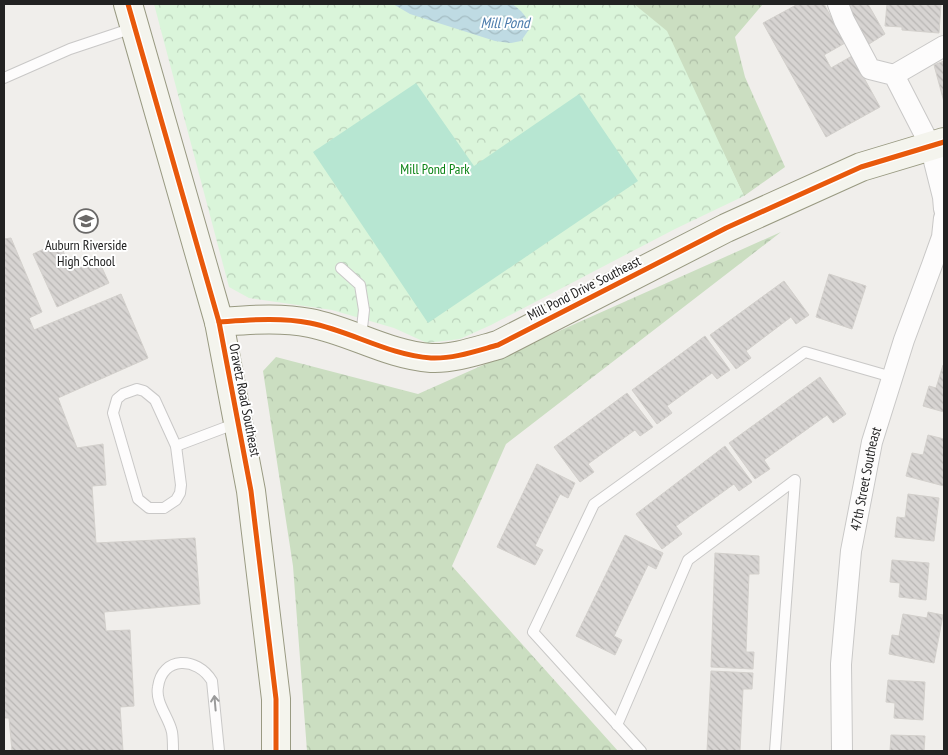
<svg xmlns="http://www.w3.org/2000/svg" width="948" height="755" font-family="'PT Sans Narrow',sans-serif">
	<defs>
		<pattern id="forest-crowns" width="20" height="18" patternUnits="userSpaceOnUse" patternTransform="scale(1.25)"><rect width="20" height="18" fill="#cbdec1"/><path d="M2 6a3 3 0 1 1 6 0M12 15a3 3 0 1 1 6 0" fill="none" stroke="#aebea6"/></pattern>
		<pattern id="park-crowns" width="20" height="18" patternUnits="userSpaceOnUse" patternTransform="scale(1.25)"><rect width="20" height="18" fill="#daf5da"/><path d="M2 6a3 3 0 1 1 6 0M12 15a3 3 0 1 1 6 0" fill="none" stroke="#bbd2bb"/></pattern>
		<pattern id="water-waves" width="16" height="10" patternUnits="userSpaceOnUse" patternTransform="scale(1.25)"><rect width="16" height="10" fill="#bfdbe3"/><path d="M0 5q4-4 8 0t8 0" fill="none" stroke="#a4bcc2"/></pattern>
		<pattern id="building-back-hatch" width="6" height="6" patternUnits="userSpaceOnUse" patternTransform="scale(1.25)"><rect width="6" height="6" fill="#d7d4d2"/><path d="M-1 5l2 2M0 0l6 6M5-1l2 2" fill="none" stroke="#b8b6b4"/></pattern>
	</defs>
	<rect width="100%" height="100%" fill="#f0eeeb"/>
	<g fill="url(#forest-crowns)">
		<path d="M577,4h186l-28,33 10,40 40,90 -41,29 -24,-50z"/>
		<path d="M781,232l-275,212 -54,122 166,185h-311l-14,-185 -30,-195 13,-14 142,37z"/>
	</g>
	<path fill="url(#park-crowns)" d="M154,4h480l33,27 77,165 -69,33 -184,96 -31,14 -33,4 -33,-15 -62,-18 -83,-12 -20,-11z"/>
	<path fill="#b7e6d2" d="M416,83l58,83 105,-72 59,87 -210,142 -115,-171z"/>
	<path fill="url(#water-waves)" d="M393,4h119c9,6 16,13 18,24l-9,13 -10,2 -16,-2 -85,-27z"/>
	<g fill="url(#building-back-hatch)" stroke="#d3d0cc">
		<path d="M798,4h26l21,39 -21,12 7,13 21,-12 28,51 -54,30 -63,-114z"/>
		<path d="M846,4h22l17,30 -16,10z"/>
		<path d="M887,4h54l-2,29 -37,-3v-3l-17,-1z"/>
		<path d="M944,61v41l-10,-37z"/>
		<path d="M11,238l31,74 -13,6 5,12 87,-36 27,64 -90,40 19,50 26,-4 3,41 -14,1 4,57 99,-5 5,66 -96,8 2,19 24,-1 4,76 -14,1 3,44h-111l-3,-33h-5v-479z"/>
		<path d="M59,242l12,27 26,-12 12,26 -52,24 -24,-53z"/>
		<path d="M829,274l37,12 -14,43 -36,-12z"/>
		<path d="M784,281l25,34 -13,9 -5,-7 -45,34 5,7 -15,11 -26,-34z"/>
		<path d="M705,336l25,34 -13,9 -5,-6 -45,33 5,7 -15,11 -25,-34z"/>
		<path d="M943,365l1,1v46l-21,-6 6,-20 7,2z"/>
		<path d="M820,377l26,37 -13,9 -6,-8 -63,45 6,9 -15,10 -26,-36z"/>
		<path d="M627,393l26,34 -13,9 -5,-6 -47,34 6,8 -14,10 -26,-35z"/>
		<path d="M928,435l16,4v47l-38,-10 6,-23 11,2z"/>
		<path d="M725,446l27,36 -13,9 -5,-7 -58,42 6,8 -20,15 -26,-35z"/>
		<path d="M537,464l38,19 -7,15 -8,-4 -25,52 8,4 -8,15 -38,-18z"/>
		<path d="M908,494l31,4 -5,43 -39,-4 2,-20 8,1z"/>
		<path d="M625,535l38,18 -7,16 -8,-4 -34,71 8,4 -7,15 -39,-19z"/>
		<path d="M715,553l44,3v18h-10l-3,78h8l-1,17 -42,-2z"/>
		<path d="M892,560l37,3 -3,37 -27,-3 1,-14 -10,-1z"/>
		<path d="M928,612l15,3 -9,48 -45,-9 3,-19 7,1 4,-22 24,4z"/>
		<path d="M711,671l42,2 -1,16h-9l-3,62h-33z"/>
		<path d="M888,680l37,2 -2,38 -29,-2 1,-15 -9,-1z"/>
		<path d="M891,735l34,1 -1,15h-34z"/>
	</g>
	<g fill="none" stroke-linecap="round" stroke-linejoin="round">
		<g stroke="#c9c8c7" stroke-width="12">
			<g id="lane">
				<path d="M4,78l66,-29 63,-21"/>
				<path d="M341,268l19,17 4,25 -3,27"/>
				<path d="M137,389l7,2 11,9 21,46 5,39 -1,8 -4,7 -12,8h-15l-11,-9 -25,-86 4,-14 6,-5z"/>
				<path d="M176,446l61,-23"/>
				<path d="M617,725l71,-165 107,-80 -20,271"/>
				<path d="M173,751c0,-6 0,-13 -1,-19 -3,-15 -17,-29 -14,-45 4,-31 39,-31 54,-6l7,70"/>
				<path d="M641,751l-108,-119 61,-128 211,-152 87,25"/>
			</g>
		</g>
		<g stroke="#c9c8c7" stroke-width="22">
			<g id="street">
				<path d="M838,4l6,16 26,49 24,6 36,70 13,52 1,12"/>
				<path d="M894,75l50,-29"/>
				<path id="s1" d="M842,751l-1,-87 10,-113 21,-109 32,-102 28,-75 10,-28 2,-19"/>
			</g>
		</g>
		<g stroke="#999a82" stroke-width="30">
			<g id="secondary">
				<path d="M128,4l91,318 32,169 25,208v52"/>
				<path d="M219,322c30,-2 61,-5 91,1 41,8 78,32 121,35 22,1 45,-7 67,-13l228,-117 135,-61 83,-25"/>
			</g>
		</g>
		<use href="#lane" stroke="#fdfcfc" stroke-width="10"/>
		<use href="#street" stroke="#fdfcfc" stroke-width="20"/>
		<use href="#secondary" stroke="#f4f4ed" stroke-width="28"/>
		<g stroke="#fff" stroke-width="8">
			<g id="cycleway">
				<path d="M128,4l91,318 32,169 25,208v52"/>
				<path d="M219,322c30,-2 61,-5 91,1 41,8 78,32 121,35 22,1 45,-7 67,-13l228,-117 135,-61 83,-25"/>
			</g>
		</g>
		<use href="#cycleway" stroke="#e8590c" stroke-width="5"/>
	</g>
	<defs><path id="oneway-shaft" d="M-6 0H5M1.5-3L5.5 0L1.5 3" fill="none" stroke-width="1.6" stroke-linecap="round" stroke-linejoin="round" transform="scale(1.25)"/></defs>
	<use stroke="#9a9a9a" href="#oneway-shaft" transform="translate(215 703) rotate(-95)"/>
	<defs>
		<g id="school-ring" transform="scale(1.25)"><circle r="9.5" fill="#fff" stroke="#6a6968" stroke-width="1.5"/><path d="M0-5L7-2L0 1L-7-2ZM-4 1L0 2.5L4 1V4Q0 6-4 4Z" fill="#6a6968"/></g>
	</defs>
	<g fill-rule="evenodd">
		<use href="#school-ring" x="86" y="221"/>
	</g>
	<g text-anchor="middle" stroke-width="4" stroke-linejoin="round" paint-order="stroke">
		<g font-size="14" fill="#0c8416" stroke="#fff">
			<text x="435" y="174">Mill Pond Park</text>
		</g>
		<g font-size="14" fill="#222" stroke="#fff">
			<text x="86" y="250">Auburn Riverside<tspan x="86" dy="16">High School</tspan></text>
		</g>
		<g font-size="14" fill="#222" stroke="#fff">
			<text transform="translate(584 288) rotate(-27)" y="5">Mill Pond Drive Southeast</text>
			<text transform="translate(245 400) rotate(79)" y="5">Oravetz Road Southeast</text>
			<text dy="5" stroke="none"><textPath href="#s1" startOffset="274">47th Street Southeast</textPath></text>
		</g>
		<g font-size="15" font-style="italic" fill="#4a7aab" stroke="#fff">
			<text x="505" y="28">Mill Pond</text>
		</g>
	</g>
	<rect width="948" height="755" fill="none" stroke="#222222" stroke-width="10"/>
</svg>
